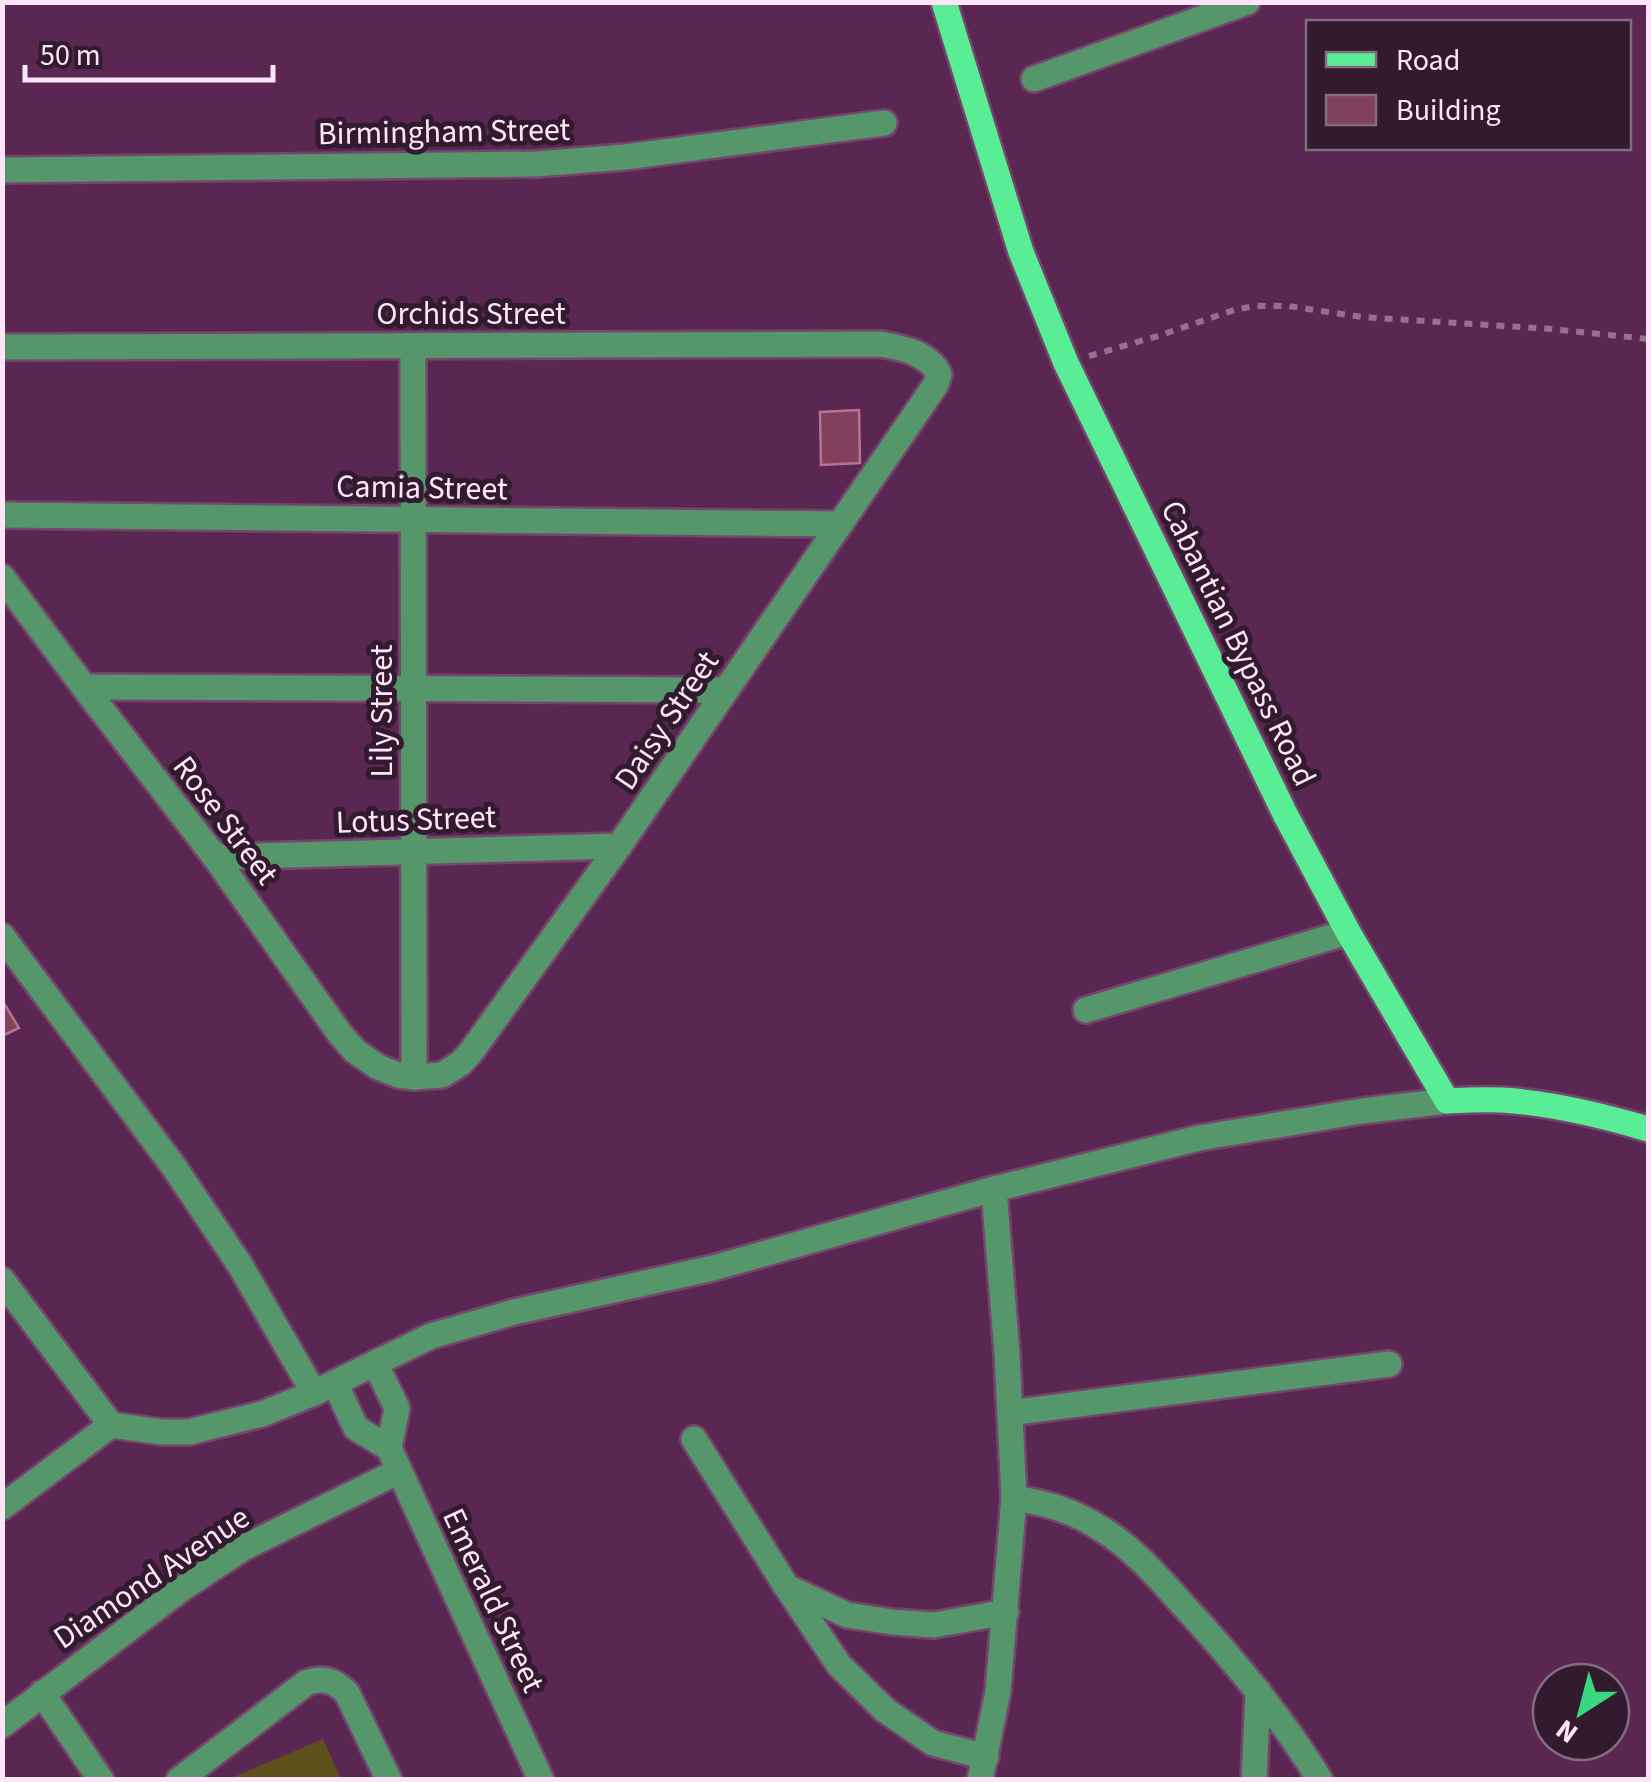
<svg xmlns="http://www.w3.org/2000/svg" width="1651" height="1782" font-family="'Source Sans 3',sans-serif">
	<rect width="100%" height="100%" fill="#5a2752"/>
	<path fill="#5e501c" d="M323,1739l18,40h-112z"/>
	<g fill="#81405c" stroke="#b9728f" stroke-width="2.5">
		<path d="M859,410l1,53 -39,2 -1,-53z"/>
		<path d="M2,1000l17,28 -17,8z"/>
	</g>
	<g fill="none" stroke-linecap="round" stroke-linejoin="round">
		<g stroke="#74456d" stroke-width="30">
			<g id="minor">
				<path d="M1034,79l213,-77"/>
				<path d="M2,170l534,-6 89,-7 259,-34"/>
				<path d="M413,346l1,731"/>
				<path d="M2,347l879,-3c22,4 47,9 58,30l-3,10 -8,12 -309,450 -148,206 -10,11 -19,12 -28,2 -16,-2 -20,-8 -23,-16 -15,-17 -125,-177 -131,-170 -82,-110"/>
				<path d="M2,515l838,9"/>
				<path d="M84,687l642,3"/>
				<path d="M215,857l404,-11"/>
				<path d="M2,936l172,231 66,98 74,128"/>
				<path d="M1086,1010l262,-78"/>
				<path d="M2,1280l109,145 51,7h27l73,-18 52,-21 117,-57 83,-24 199,-44 281,-79 205,-51 163,-27 85,-10"/>
				<path d="M375,1363l22,45 -8,40"/>
				<path d="M335,1383l21,45 33,20 152,332"/>
				<path d="M1010,1413l379,-49"/>
				<path d="M694,1439l92,147 53,79 46,45 48,33 53,14"/>
				<path d="M1014,1498c32,5 58,12 86,30 32,19 59,50 84,78 50,54 97,110 136,174"/>
				<path d="M2,1507l109,-82"/>
				<path d="M789,1588l58,27 45,7 42,3 72,-13"/>
				<path d="M42,1693l59,87"/>
				<path d="M2,1725l179,-136 62,-41 156,-77"/>
				<path d="M179,1780l127,-97c17,-6 28,-3 41,10l42,87"/>
				<path d="M980,1780l18,-89 16,-193 -7,-144 -13,-165"/>
				<path d="M1254,1780l4,-89"/>
			</g>
		</g>
		<g stroke="#74456d" stroke-width="30">
			<path id="major" d="M944,2l77,250 45,111 219,451 63,118 99,169c18,-1 37,-2 55,-1 49,3 99,15 146,29"/>
		</g>
		<path stroke="#986f91" stroke-width="6" stroke-dasharray="8 8" stroke-linecap="butt" d="M1089,356l69,-20 76,-26 21,-4h33l74,11 189,12 97,10"/>
		<use href="#minor" stroke="#55966b" stroke-width="25"/>
		<use href="#major" stroke="#59ed96" stroke-width="25"/>
	</g>
	<g text-anchor="middle" stroke-width="10" stroke-linejoin="round" paint-order="stroke">
		<g font-size="32" fill="#ffe5f9" stroke="#321b2e">
			<text transform="translate(444 131) rotate(-1)" y="11">Birmingham Street</text>
			<text x="471" y="324">Orchids Street</text>
			<text transform="translate(422 487) rotate(1)" y="11">Camia Street</text>
			<text transform="translate(1239 643) rotate(64)" y="11">Cabantian Bypass Road</text>
			<text transform="translate(381 711) rotate(-90)" y="11">Lily Street</text>
			<text transform="translate(666 720) rotate(-56)" y="11">Daisy Street</text>
			<text transform="translate(416 819) rotate(-2)" y="11">Lotus Street</text>
			<text transform="translate(226 820) rotate(53)" y="11">Rose Street</text>
			<text transform="translate(151 1577) rotate(-34)" y="11">Diamond Avenue</text>
			<text transform="translate(494 1600) rotate(65)" y="11">Emerald Street</text>
		</g>
	</g>
	<rect width="1651" height="1782" fill="none" stroke="#ffe5f9" stroke-width="10"/>
	<rect x="1306" y="20" width="325" height="130" fill="#321b2e" stroke="#846c7f" stroke-width="2.5"/>
	<rect x="1326" y="52" width="50" height="15" fill="#59ed96" stroke="#846c7f" stroke-width="2.5"/>
	<text x="1396" y="70" font-size="30" fill="#ffe5f9">Road</text>
	<rect x="1326" y="95" width="50" height="30" fill="#81405c" stroke="#846c7f" stroke-width="2.5"/>
	<text x="1396" y="120" font-size="30" fill="#ffe5f9">Building</text>
	<g transform="translate(1581 1712) rotate(216)"><circle r="48" fill="#321b2e" stroke="#846c7f" stroke-width="2.5"/>
	<path d="M0-8L18 38L0 25L-18 38Z" fill="#37d880"/>
	<text y="-15" font-size="28" font-weight="bold" text-anchor="middle" fill="#ffe5f9">N</text>
	</g>
	<path d="M25 65v15h248v-15" fill="none" stroke="#ffe5f9" stroke-width="5"/>
	<text x="40" y="65" font-size="30" fill="#ffe5f9" stroke="#321b2e" stroke-width="8" paint-order="stroke">50 m</text>
</svg>
